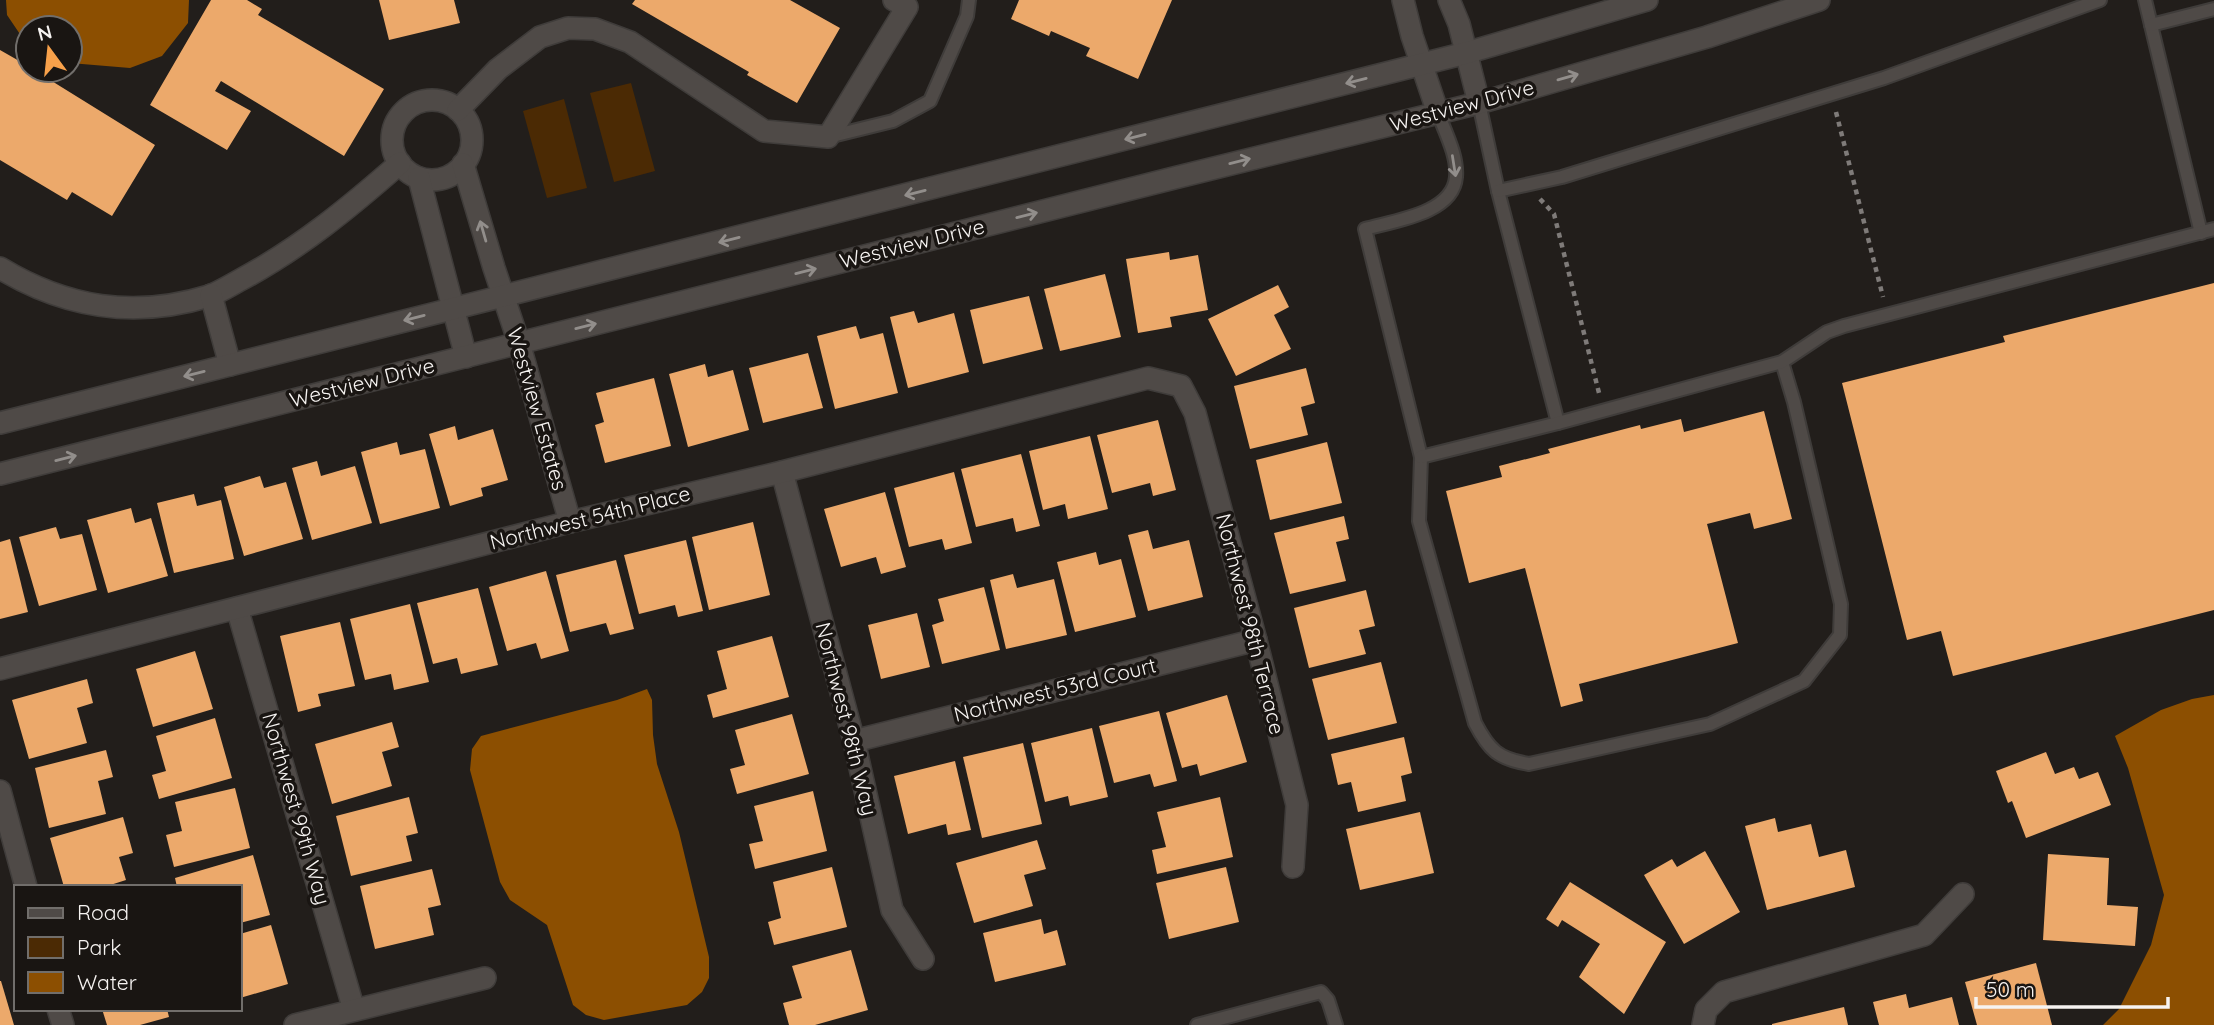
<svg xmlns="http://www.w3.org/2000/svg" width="2214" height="1025" font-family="Quicksand,sans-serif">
	<rect width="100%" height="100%" fill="#221e1b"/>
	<g fill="#4b2a04">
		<path d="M631,83l24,88 -41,11 -24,-89z"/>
		<path d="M564,99l23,89 -40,10 -24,-87z"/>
	</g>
	<g fill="#8c4f01">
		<path d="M6,0h183l-1,23 -26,33 -32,12 -60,-5v-35h-42v18l-21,-31z"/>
		<path d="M647,689l5,11 1,35 4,29 22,68 30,125v21l-7,14 -15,13 -83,15 -18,-5 -13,-10 -26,-80 -37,-25 -10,-18 -30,-112 2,-21 9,-13 136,-36z"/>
		<path d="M2214,695v330h-111l16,-16 32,-64 13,-50 -36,-127 -13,-32 46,-26 31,-11z"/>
	</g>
	<g fill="#eca96b">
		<path d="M211,0h36l15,9 -4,6 126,74 -40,67 -123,-75 -6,10 36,20 -24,39 -77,-45z"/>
		<path d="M379,0h75l6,23 -71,17z"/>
		<path d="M635,0h155l50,28 -43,75 -50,-28 2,-3 -117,-68z"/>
		<path d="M1019,0h153l-34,79 -52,-23 4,-8 -39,-17 -2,5 -38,-17z"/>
		<path d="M0,50l28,16v4h6l121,75 -43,71 -40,-24 -5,8 -67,-40z"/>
		<path d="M1169,252l1,8 28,-5 10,55 -38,7 2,10 -34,6 -12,-74z"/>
		<path d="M1105,274l16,63 -61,14 -16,-62z"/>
		<path d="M2214,283v327l-261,66 -12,-45 -34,9 -65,-257 163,-41 -2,-6z"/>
		<path d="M1278,285l11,22 -15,8 17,34 -55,27 -28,-57z"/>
		<path d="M1029,296l14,53 -60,15 -13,-54z"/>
		<path d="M914,311l4,12 36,-10 15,59 -61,16 -18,-71z"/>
		<path d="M856,326l4,13 23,-6 15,60 -63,16 -18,-73z"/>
		<path d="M808,353l15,55 -60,15 -14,-55z"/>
		<path d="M705,364l3,13 25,-7 16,60 -61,17 -19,-73z"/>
		<path d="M1306,368l9,35 -14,4 7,28 -58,14 -16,-63z"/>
		<path d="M654,378l17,68 -66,17 -10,-38 9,-3 -8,-29z"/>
		<path d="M1764,411l28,108 -38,10 -4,-16 -43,11 31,119 -159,41 4,17 -22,6 -36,-139 -56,15 -23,-92 56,-14 -3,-11 51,-13 -2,-4 92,-24 1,4 40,-10 3,13z"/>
		<path d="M1158,420l18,70 -23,6 -3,-13 -38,10 -15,-58z"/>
		<path d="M455,426l3,14 35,-11 15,51 -27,8 2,8 -33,10 -21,-72z"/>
		<path d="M1090,436l18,73 -40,10 -3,-15 -22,6 -14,-59z"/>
		<path d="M397,442l3,13 25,-6 15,59 -60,16 -19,-72z"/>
		<path d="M1327,442l15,61 -72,17 -14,-60z"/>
		<path d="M1021,454l19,72 -24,6 -3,-14 -37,9 -15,-58z"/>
		<path d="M317,461l4,15 34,-10 17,57 -60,17 -20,-72z"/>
		<path d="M954,472l18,71 -27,7 -3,-11 -33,8 -15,-59z"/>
		<path d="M260,476l4,12 22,-6 17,57 -59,17 -20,-69z"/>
		<path d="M885,492l21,75 -25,7 -5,-17 -35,10 -17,-58z"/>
		<path d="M194,494l3,12 24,-6 13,59 -60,14 -17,-70z"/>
		<path d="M131,508l4,15 16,-5 17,58 -60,17 -21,-73z"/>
		<path d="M1344,516l5,23 -13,3 10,39 -56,13 -16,-61z"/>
		<path d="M753,522l17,73 -61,15 -17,-73z"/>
		<path d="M56,527l4,12 22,-5 15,56 -58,16 -20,-69z"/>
		<path d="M1148,530l5,19 36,-9 14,57 -55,14 -20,-76z"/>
		<path d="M10,539l18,73 -28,7v-77z"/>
		<path d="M686,540l17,71 -25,6 -3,-12 -36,9 -15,-59z"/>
		<path d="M1096,552l3,13 22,-6 15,58 -61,15 -18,-70z"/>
		<path d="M616,560l18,69 -24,6 -4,-12 -36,9 -14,-57z"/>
		<path d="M546,571l23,80 -28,8 -5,-16 -29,8 -18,-64z"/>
		<path d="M1013,574l4,14 37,-9 13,56 -61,14 -16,-69z"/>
		<path d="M984,587l16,63 -58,14 -10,-39 12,-4 -6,-22z"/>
		<path d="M478,588l20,77 -37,9 -4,-16 -24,6 -16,-61z"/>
		<path d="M1366,590l9,36 -16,4 7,24 -57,14 -15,-60z"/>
		<path d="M410,604l19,78 -35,8 -3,-16 -26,6 -15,-61z"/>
		<path d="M917,613l13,54 -49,12 -13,-54z"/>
		<path d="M340,622l15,64 -37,8 3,12 -23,6 -18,-76z"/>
		<path d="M772,636l17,61 -76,21 -6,-23 20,-6 -10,-38z"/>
		<path d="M195,651l18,58 -60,18 -17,-58z"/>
		<path d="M1381,662l16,61 -69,17 -16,-61z"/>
		<path d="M87,679l6,24 -16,5 10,35 -58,16 -17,-59z"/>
		<path d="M1227,695l20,67 -47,14 -3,-12 -15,4 -16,-55z"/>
		<path d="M1159,711l18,70 -23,6 -4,-13 -36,9 -15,-57z"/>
		<path d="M792,714l17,60 -72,20 -7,-25 15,-4 -10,-35z"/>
		<path d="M215,718l17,60 -73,21 -7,-24 14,-4 -10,-35z"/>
		<path d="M392,722l7,25 -17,5 10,34 -60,18 -17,-60z"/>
		<path d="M1092,728l16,69 -38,9 -2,-10 -23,6 -14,-59z"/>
		<path d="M1404,737l8,36 -11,3 5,25 -48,11 -7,-30 -13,3 -7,-31z"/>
		<path d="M1023,743l19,81 -60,14 -19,-81z"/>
		<path d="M106,750l7,27 -15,4 8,33 -57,14 -14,-60z"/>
		<path d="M2046,752l9,22 19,-7 5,12 19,-7 13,33 -85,33 -14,-37 -4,2 -12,-32z"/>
		<path d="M955,761l16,69 -23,5 -2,-11 -38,10 -14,-58z"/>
		<path d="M235,788l15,60 -76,19 -8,-32 16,-4 -7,-29z"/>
		<path d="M813,791l14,60 -72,18 -6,-25 14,-3 -9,-35z"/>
		<path d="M409,797l9,36 -12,3 6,25 -61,15 -15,-60z"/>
		<path d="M1220,797l13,60 -76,17 -5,-24 14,-3 -9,-35z"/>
		<path d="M1420,812l14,61 -74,17 -14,-61z"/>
		<path d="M123,817l10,36 -14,4 7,23 -22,7h-40l-14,-49z"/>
		<path d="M1775,818l3,14 33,-8 8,33 27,-7 9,37 -88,23 -22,-84z"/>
		<path d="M1037,840l9,29 -22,6 9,31 -59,17 -18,-60z"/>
		<path d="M1705,851l35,61 -56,32 -40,-69 28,-16 5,8z"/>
		<path d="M2048,854l61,4 -2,47 31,2 -3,39 -92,-6z"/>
		<path d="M253,855l17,60 -30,8v-36h-63l-2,-9z"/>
		<path d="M832,867l15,60 -73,18 -6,-23 13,-4 -8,-36z"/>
		<path d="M1226,867l13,55 -70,17 -13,-56z"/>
		<path d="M432,869l9,36 -13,3 6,27 -59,14 -15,-63z"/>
		<path d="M1570,882l96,60 -42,72 -45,-37 21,-33 -38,-24 -4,7 -12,-8z"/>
		<path d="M1041,919l3,15 13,-4 9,35 -71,17 -12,-49z"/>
		<path d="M271,925l17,59 -48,14v-64z"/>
		<path d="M851,950l17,60 -53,15h-26l-6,-22 19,-5 -10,-32z"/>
		<path d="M2036,963l16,62h-75l-12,-43z"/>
		<path d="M0,981h1l13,44h-14z"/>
		<path d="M1906,994l3,14 43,-11 7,28h-80l-6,-23z"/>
		<path d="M1844,1007l4,18h-76v-1z"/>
		<path d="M102,1009h65l2,8 -29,8h-33z"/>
	</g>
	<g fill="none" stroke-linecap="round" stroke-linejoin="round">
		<g stroke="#3f3c3a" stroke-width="16">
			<g id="service">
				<path d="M2145,0l56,233"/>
				<path d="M2151,25l63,-16"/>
				<path d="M1479,103l19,88 60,232"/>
				<path d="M1438,113c7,19 20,43 18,64 -3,37 -63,44 -91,52l56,228 -2,64 56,202c14,27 23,36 54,41l181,-40 94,-43 36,-46 1,-31 -47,-202 -12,-40"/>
				<path d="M828,137l65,-16 37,-20 37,-85 2,-16"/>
				<path d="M1498,191l64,-14 322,-99 216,-78"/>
				<path d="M1421,457l137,-34 224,-61 45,-30 17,-6 370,-97"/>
				<path d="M1197,1025l124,-33 7,8 8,25"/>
			</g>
		</g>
		<g stroke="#3f3c3a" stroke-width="24">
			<g id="minor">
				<path d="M1403,0l9,36 26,77"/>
				<path d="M1449,0l10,24 20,79"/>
				<circle cx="432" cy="140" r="40"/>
				<path d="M458,110l40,-41 42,-32 28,-9 27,1 35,13 134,89 64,6 79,-130 -13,-7"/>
				<path d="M463,164l31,104 25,75 51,179"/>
				<path d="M419,178l47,179"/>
				<path d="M0,268c66,40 134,51 209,28 11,-4 22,-11 33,-17 58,-31 108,-72 158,-116"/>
				<path d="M211,295l19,70"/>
				<path d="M782,472l72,269 38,169 31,49"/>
				<path d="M237,608l117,402"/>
				<path d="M0,669l570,-147 212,-50 366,-94 33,8 14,27 61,227 41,165 -4,62"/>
				<path d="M854,741l402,-101"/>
				<path d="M0,791l26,96"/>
				<path d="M58,1009l5,16"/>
				<path d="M295,1025l190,-47"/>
				<path d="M1703,1025l3,-15 18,-18 200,-57 39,-41"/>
			</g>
		</g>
		<g stroke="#3f3c3a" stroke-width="24">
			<g id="tertiary">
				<path d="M0,423l1466,-370 181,-53"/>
				<path d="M0,474l1174,-296 305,-75 228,-66 112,-37"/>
			</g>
		</g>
		<g stroke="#7f7b79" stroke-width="4.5" stroke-dasharray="5 5" stroke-linecap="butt">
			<path d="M1836,112l47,185"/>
			<path d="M1540,199l14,15 45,179"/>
		</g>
		<use href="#service" stroke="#4f4a47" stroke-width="12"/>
		<use href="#minor" stroke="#4f4a47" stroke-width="21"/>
		<use href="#tertiary" stroke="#4f4a47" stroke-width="21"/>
	</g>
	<defs><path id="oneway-shaft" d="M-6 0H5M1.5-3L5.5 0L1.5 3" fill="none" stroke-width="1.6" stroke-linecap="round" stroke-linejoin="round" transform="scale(1.75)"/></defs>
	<g stroke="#928e8b">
		<use href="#oneway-shaft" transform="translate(1568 77) rotate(-16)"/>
		<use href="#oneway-shaft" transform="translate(1356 81) rotate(166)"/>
		<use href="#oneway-shaft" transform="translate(1135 137) rotate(166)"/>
		<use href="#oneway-shaft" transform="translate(1240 161) rotate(-14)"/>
		<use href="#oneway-shaft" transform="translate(1454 166) rotate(81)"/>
		<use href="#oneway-shaft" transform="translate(915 193) rotate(166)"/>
		<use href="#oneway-shaft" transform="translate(1027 215) rotate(-14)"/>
		<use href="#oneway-shaft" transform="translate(483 231) rotate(-106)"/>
		<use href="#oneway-shaft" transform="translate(729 240) rotate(166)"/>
		<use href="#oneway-shaft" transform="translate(806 271) rotate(-14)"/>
		<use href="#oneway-shaft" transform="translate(414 318) rotate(166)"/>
		<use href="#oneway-shaft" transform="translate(586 326) rotate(-14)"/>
		<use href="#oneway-shaft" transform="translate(194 374) rotate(166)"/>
		<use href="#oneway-shaft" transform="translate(66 458) rotate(-14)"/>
	</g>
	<g text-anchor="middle" stroke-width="7" stroke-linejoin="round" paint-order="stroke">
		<g font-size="21" fill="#f6f3f1" stroke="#191512">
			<text transform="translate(1462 106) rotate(-15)" y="7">Westview Drive</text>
			<text transform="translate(912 244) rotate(-14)" y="7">Westview Drive</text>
			<text transform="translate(362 383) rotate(-14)" y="7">Westview Drive</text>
			<text transform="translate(537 409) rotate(74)" y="7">Westview Estates</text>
			<text transform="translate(590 518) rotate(-14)" y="7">Northwest 54th Place</text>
			<text transform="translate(1250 624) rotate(76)" y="7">Northwest 98th Terrace</text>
			<text transform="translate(1055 690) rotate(-14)" y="7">Northwest 53rd Court</text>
			<text transform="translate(846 719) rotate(76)" y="7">Northwest 98th Way</text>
			<text transform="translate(296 809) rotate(74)" y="7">Northwest 99th Way</text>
		</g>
	</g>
	<rect x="14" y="885" width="228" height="126" fill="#191512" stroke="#716e6b" stroke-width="2"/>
	<rect x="28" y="908" width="35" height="10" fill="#4f4a47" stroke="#716e6b" stroke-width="2"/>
	<text x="77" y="920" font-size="21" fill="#f6f3f1">Road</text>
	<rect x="28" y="937" width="35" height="21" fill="#4b2a04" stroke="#716e6b" stroke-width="2"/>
	<text x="77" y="955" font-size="21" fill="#f6f3f1">Park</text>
	<rect x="28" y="972" width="35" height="21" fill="#8c4f01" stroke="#716e6b" stroke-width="2"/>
	<text x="77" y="990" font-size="21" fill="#f6f3f1">Water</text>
	<g transform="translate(49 49) rotate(345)"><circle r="33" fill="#191512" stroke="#716e6b" stroke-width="2"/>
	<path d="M0-5L12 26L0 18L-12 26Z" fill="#f8a14a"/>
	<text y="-10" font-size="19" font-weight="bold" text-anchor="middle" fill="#f6f3f1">N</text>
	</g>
	<path d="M1976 997v10h192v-10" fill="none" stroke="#f6f3f1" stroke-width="3.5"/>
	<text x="1986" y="997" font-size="21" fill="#f6f3f1" stroke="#191512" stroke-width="5" paint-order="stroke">50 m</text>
</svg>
